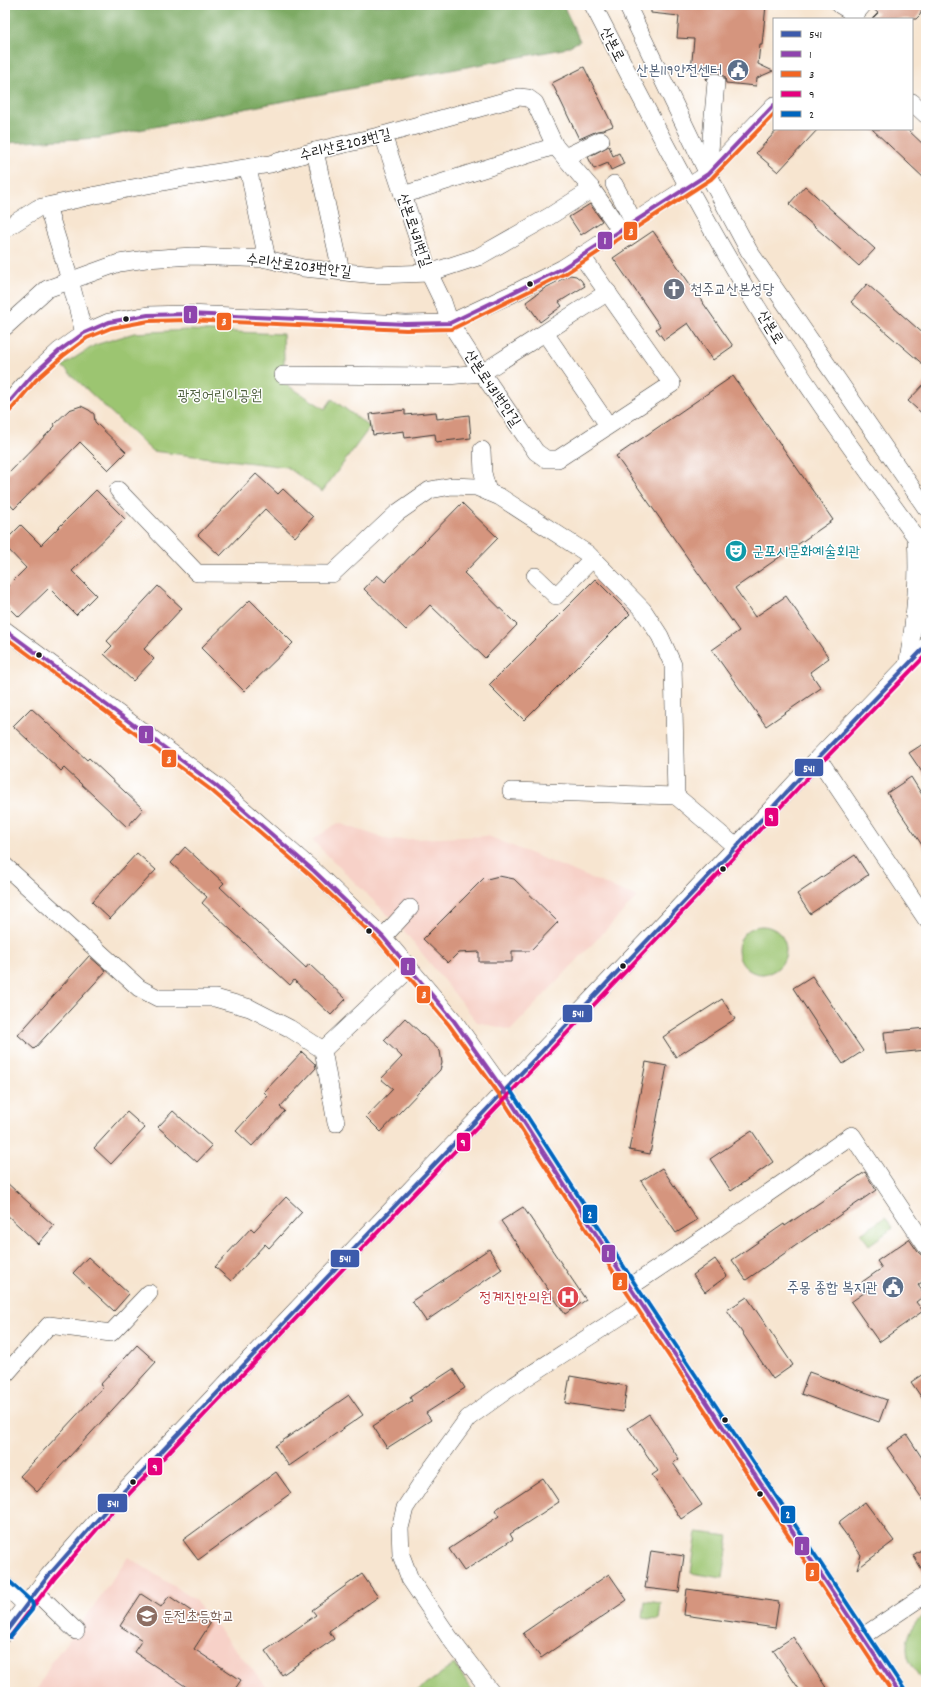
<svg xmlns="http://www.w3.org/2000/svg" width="931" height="1697" font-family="Dekko,'Poor Story',sans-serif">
	<rect width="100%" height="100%" fill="#fff"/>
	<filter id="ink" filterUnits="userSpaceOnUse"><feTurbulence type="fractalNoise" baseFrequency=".025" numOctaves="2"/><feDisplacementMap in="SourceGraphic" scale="8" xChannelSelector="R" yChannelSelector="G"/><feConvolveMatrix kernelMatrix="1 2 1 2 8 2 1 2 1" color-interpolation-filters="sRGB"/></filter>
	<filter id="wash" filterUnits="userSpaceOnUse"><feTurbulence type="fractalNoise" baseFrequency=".012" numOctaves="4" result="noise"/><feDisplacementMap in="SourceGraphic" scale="16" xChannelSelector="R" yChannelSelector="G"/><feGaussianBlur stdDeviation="0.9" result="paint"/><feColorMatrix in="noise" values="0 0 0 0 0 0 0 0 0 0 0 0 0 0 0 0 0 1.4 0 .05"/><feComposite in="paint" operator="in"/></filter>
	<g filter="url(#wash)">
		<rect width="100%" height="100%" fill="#f7e5d0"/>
		<g fill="#f7d1c8">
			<path d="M338,823l52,17 98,-4 149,61 -126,133 -34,-8 -72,-90 -93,-92z"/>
			<path d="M128,1557l66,42 77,93h-235l16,-31 24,-30z"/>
		</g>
		<g fill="#9cc571" stroke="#5c7046">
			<path d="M187,330l96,4 1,23v26l41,26 7,-10 38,28 -48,65 -35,-25 -135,-16 -90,-85 33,-21 39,-12z"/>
			<circle cx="762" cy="950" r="24"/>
			<path d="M885,1217l8,11 -24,17 -8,-11z"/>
			<path d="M697,1532l32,4 -6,42 -32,-5z"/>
			<path d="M645,1601l16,2 -2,17 -16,-2z"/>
			<path d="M926,1613v73c-5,-8 -12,-16 -16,-24 -8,-18 1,-39 16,-49z"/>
			<path d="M454,1664l20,28h-56l-1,-1z"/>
		</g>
		<path fill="#7daa63" stroke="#4c6340" d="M5,5h558l17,36 -17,8 -294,55 -170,34 -94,5z"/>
		<g id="blocks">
			<g fill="#d5957e">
				<path d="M651,5h115l-4,40h-2l-2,19 15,7 -16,7 -1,8 -30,-3 -1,-6 -8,-5 -6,1 -5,7 1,-8 -16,-1 3,-32 -17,-1 2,-22 -28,-3z"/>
				<path d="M873,5h51l-4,10 -4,4h-44l6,-6 -6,-5z"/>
				<path d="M584,67l29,59 -10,4 -6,1 -18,8 -27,-56z"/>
				<path d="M778,129h40l-40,43 -22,-19z"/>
				<path d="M872,129h35l19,18v33z"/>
				<path d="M609,146l4,10 6,-3 5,11 -13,6 -3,-7 -14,6 -6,-12z"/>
				<path d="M805,186l70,63 -16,17 -70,-62z"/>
				<path d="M590,204l12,17 -21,14 -12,-18z"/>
				<path d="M653,231l80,115 -20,14 -25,-37 -24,17 -8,-11 4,-3 -47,-68z"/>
				<path d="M570,275l6,1 5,4 4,6 -26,16 3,4 -22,16 -14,-20 19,-14z"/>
				<path d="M867,284l59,52v31l-75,-65z"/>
				<path d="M733,376l100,144 -98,68 20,29 31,-21 43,62 -19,14 11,16 -55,38 -54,-76 27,-19 -123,-175z"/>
				<path d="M926,382v35l-18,-16z"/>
				<path d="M81,406l8,4 5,4 1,8 31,30 -18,18 -28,-28 -66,67 -9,-10v-22l50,-51 -1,-2 15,-14z"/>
				<path d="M405,410v5l31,-3 1,7 32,-4 2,23 -35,4 -1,-8 -30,4 -1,-7 -31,4 -3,-21z"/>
				<path d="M256,474l22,20 5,-5 30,28 -18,20 -30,-28 -45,47 -22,-21z"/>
				<path d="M96,490l29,29 -53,52 24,24 -20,20 -27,-27 -30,29 -14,-14v-14l21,-21 -21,-22v-5l16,-16 20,20z"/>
				<path d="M462,503l36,35 -34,35 53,52 -32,33 -55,-53 -24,25 -42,-41 13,-14 8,7z"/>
				<path d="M595,579l35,35 -106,106 -35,-35z"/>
				<path d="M158,586l24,22 -38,41 10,10 -21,22 -29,-27 8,-8 -5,-5z"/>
				<path d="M250,600l43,43 -49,48 -43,-43z"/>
				<path d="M31,708l56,52 2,-2 54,51 -16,18 -63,-59 -3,3 -48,-45z"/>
				<path d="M926,742v36l-17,-25z"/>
				<path d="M911,777l15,24v50l-39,-58z"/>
				<path d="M185,847l39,36 -4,4 39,37 47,44 3,-4 37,35 -15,16 -37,-35 -4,5 -88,-82 5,-6 -36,-34z"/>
				<path d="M137,853l19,17 -46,49 -18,-17z"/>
				<path d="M855,855l13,20 -58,39 -13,-20z"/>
				<path d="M499,876l15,3 44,43 -28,29h-18v11h-33v-10l-21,1 -10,10 -25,-24 62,-62 2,2z"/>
				<path d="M89,956l17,15 -72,78 -16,-14z"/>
				<path d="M812,976l51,75 -20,13 -50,-76z"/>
				<path d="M722,999l13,20 -59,38 -13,-20z"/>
				<path d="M405,1018l35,33 2,12 -2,7 -59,62 -15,-15 27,-28 -12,-10 21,-22 -18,-17z"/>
				<path d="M926,1028v22l-40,4 -2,-22z"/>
				<path d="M302,1052l13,12 1,4 -36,39 5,4 -33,35 -16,-15 32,-35 -4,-4z"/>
				<path d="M646,1062l21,4 -17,88 -21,-4z"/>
				<path d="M173,1111l39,35 -15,16 -39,-35z"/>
				<path d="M127,1112l18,16 -34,36 -17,-16z"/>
				<path d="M752,1131l21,31 -42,29 -21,-32z"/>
				<path d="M662,1168l35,52 -21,13 -35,-52z"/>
				<path d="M865,1172l11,18 -130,90 -14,-20 52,-36 1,2z"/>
				<path d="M5,1181l49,45 -16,18 -33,-31z"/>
				<path d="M286,1197l16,15 -33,36 -4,-4 -34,37 -16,-14 36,-39 3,3z"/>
				<path d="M523,1207l63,93 -21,14 -64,-93z"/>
				<path d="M909,1239l9,13 8,7v20l-8,6 7,10 -9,7 7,9 -44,31 -28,-40 17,-12 -6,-8 20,-14 -5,-7z"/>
				<path d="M489,1249l13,20 -76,52 -14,-20z"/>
				<path d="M88,1257l41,37 -15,17 -41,-38z"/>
				<path d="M715,1259l12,17 -22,16 -12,-17z"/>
				<path d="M747,1297l46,68 -20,14 -46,-69z"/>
				<path d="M137,1345l19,17 -119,130 -17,-16 83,-89 -3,-2z"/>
				<path d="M453,1369l12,19 -39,25 5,7 -44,28 -14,-22 39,-25 -2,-4z"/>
				<path d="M809,1372l78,28 -8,22 -78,-28z"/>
				<path d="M926,1372v32l-15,-22z"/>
				<path d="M570,1376l57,10 -4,26 -58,-9z"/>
				<path d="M349,1395l14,20 -74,51 -14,-20z"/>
				<path d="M649,1414l30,45 -6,4 29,42 -21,14 -29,-44 6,-4 -30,-43z"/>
				<path d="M907,1435l19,29v40l-39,-56z"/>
				<path d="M276,1472l15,21 -93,67 -15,-20z"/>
				<path d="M543,1478l16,24 -49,32 3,5 -49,32 -15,-22 50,-33 -4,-6z"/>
				<path d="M865,1502l29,39 -37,28 4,-14 -22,-30 1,-4z"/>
				<path d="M926,1547v29l-13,-21z"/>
				<path d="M651,1551l33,5 -5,36 -34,-4z"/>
				<path d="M362,1574l16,23 -49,34 5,8 -52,36 -17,-24 51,-36 -4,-5z"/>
				<path d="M609,1574l18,26 -86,58 -18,-25z"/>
				<path d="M687,1589l92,13 -4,26 -91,-13z"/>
				<path d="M141,1594l20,13 8,-11 41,28 -16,25 47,31 -8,12h-39l-60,-40 8,-12 -22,-14z"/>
				<path d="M793,1637l36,55h-28l-28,-42z"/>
			</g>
		</g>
	</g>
	<g filter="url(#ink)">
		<use href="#blocks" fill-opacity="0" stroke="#3d3a37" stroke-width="1"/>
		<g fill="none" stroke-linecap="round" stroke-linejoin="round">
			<g stroke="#3d3a37" stroke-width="18">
				<g id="minor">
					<path d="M593,5c45,87 89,174 138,258 58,101 126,194 195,288"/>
					<path d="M627,5l81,169 41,77 177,257"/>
					<path d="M840,5l15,9"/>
					<path d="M851,19l12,-14"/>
					<path d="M912,102l14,13"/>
					<path d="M383,135l46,138 14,29 7,21 32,50 54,79 10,7h12l114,-75 -91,-129"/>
					<path d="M315,151l26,120"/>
					<path d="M565,157l36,-17"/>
					<path d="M248,168l19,91"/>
					<path d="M708,173l8,-91"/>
					<path d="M614,184l20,38"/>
					<path d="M403,195l152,-49"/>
					<path d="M47,206l23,74 14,53"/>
					<path d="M5,229l33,-21 58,-13 93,-18 81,-13 45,-13 68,-16 136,-38 9,1 7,5 20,43 36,42 30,43"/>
					<path d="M5,327l42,-38 72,-26 27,-4 46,-3 75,3 36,9 73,7 53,-2 49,-16 72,-41 36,-23 5,-5"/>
					<path d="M545,333l63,92"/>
					<path d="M283,375l164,1 35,-3 126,-81"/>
					<path d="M5,407l27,-31 27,-25 25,-18 25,-11 39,-7 40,-1 218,10 44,-1 62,-29 51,-26 145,-94 66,-69"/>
					<path d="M482,450l1,23 5,19"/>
					<path d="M118,490l79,83 135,1 65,-61 33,-23 22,-4 24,1 24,10 88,57 55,56 17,26 13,29 3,131 60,51"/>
					<path d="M535,576l21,20 36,-37"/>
					<path d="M5,630l210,155 99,86 69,66 71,84 50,70 126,196 269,405"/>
					<path d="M907,666c8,-44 12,-85 9,-129"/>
					<path d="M818,758l108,161"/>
					<path d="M511,791l165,5"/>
					<path d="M5,866l134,122 19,10h57l35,10 39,20 34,22 86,-81"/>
					<path d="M383,937l27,-29"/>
					<path d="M323,1050l13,73"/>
					<path d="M630,1287l76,-51 146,-101 74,111"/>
					<path d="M5,1375l44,-50 62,8 38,-40"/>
					<path d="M5,1585l22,21"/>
					<path d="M36,1592l40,39"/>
					<path d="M5,1633l44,-58 58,-66 629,-662 82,-89 108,-112"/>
					<path d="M862,1637l64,-43"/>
					<path d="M491,1692l-42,-55 -39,-58 -9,-24 -1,-27 5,-20 21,-32 42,-58 39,-28 134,-87"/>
				</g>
			</g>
			<use href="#minor" stroke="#fff" stroke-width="17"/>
			<g stroke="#fff" stroke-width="7">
				<path id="bus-1" d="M5,1633l44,-58 58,-66 629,-662 82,-89 108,-112"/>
			</g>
			<g stroke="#fff" stroke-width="7">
				<g id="bus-2">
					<path d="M5,407l27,-31 27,-25 25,-18 25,-11 39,-7 40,-1 218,10 44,-1 113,-55 145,-94 66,-69"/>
					<path d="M5,630l210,155 99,86 69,66 71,84 50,70 126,196 269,405"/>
				</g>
			</g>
			<g stroke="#fff" stroke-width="7">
				<g id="bus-3">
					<path d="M10,411l26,-31 27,-24 24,-18 24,-10 38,-7 39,-1 218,10 46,-1 114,-56 145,-94 63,-65"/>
					<path d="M5,637l206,153 99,85 69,66 70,84 50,69 126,196 267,402"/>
				</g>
			</g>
			<g stroke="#fff" stroke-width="7">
				<path id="bus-4" d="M10,1637l44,-58 57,-66 629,-662 82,-89 104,-107"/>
			</g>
			<g stroke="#fff" stroke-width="7">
				<g id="bus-5">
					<path d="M509,1088l126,196 269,405"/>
					<path d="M9,1581l23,21 1,4 -1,4 -22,27"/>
				</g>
			</g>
			<use href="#bus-1" stroke="#3d5bab" stroke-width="4"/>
			<use href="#bus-2" stroke="#8e44ad" stroke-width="4"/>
			<use href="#bus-3" stroke="#f26522" stroke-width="4"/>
			<use href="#bus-4" stroke="#e5007d" stroke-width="4"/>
			<use href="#bus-5" stroke="#0065bd" stroke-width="4"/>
		</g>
	</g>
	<defs>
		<g id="civic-disc" transform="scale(1.15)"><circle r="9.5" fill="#5c6f8a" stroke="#fff"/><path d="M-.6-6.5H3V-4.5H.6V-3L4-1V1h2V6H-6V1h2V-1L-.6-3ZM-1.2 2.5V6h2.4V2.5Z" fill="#fff"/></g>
		<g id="church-disc" transform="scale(1.15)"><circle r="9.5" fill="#6b7280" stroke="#fff"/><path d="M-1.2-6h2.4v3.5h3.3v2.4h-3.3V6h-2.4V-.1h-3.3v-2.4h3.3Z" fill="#fff"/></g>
		<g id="theatre-disc" transform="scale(1.15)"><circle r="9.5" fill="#0f9aa8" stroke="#fff"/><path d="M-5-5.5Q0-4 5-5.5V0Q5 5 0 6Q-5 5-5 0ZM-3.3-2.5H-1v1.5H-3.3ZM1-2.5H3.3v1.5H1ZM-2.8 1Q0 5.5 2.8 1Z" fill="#fff"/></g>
		<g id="hospital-disc" transform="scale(1.15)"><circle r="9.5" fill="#e0444e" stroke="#fff"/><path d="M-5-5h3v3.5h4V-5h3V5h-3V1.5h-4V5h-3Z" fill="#fff"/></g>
		<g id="school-disc" transform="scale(1.15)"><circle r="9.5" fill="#8d6e63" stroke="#fff"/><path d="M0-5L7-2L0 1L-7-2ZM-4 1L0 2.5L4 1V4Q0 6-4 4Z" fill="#fff"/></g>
	</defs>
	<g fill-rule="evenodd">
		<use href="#civic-disc" x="738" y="70"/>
		<use href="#church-disc" x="674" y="289"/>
		<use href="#theatre-disc" x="736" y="551"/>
		<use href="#civic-disc" x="893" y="1287"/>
		<use href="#hospital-disc" x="568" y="1297"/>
		<use href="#school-disc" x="147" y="1616"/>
	</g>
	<g fill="#1c1c1c" stroke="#fff" stroke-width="1.5">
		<circle cx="530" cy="284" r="3.5"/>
		<circle cx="126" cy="319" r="3.5"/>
		<circle cx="39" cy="655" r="3.5"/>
		<circle cx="723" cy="869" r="3.5"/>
		<circle cx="369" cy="931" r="3.5"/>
		<circle cx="623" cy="966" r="3.5"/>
		<circle cx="725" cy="1420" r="3.5"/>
		<circle cx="133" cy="1482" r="3.5"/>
		<circle cx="760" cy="1494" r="3.5"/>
	</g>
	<g text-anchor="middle" stroke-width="3" stroke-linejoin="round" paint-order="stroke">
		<g font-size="15" fill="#1c1c1c" stroke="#fff">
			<text transform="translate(613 44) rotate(63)" y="5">산본로</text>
			<text transform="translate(345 144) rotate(-14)" y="5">수리산로203번길</text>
			<text transform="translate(415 230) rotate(71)" y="5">산본로431번길</text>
			<text transform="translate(299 265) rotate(7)" y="5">수리산로203번안길</text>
			<text transform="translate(771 327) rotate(58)" y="5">산본로</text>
			<text transform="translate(493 388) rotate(56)" y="5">산본로431번안길</text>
		</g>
		<g font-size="15" fill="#4e5e75" stroke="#fff" text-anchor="end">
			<text x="722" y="75">산본119안전센터</text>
			<text x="878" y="1292">주몽 종합 복지관</text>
		</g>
		<g font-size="15" fill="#5b616d" stroke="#fff" text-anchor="start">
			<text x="690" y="294">천주교산본성당</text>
		</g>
		<g font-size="15" fill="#4f603e" stroke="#fff">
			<text x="220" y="400">광정어린이공원</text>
		</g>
		<g font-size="15" fill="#0d838f" stroke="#fff" text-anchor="start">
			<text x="752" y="556">군포시문화예술회관</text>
		</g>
		<g font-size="15" fill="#be3a42" stroke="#fff" text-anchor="end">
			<text x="552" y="1302">정계진한의원</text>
		</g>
		<g font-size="15" fill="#785e54" stroke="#fff" text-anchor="start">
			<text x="162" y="1621">둔전초등학교</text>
		</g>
	</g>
	<g stroke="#fff" stroke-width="1.5">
		<rect x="623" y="221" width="15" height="20" rx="4" fill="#f26522"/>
		<rect x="597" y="231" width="16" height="19" rx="4" fill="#8e44ad"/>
		<rect x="183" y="305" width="15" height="19" rx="4" fill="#8e44ad"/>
		<rect x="216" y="312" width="16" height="19" rx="4" fill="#f26522"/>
		<rect x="138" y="725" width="16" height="19" rx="4" fill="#8e44ad"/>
		<rect x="161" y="749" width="16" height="19" rx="4" fill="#f26522"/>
		<rect x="794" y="758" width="30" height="19" rx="4" fill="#3d5bab"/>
		<rect x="764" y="807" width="15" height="20" rx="4" fill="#e5007d"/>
		<rect x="400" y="957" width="16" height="19" rx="4" fill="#8e44ad"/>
		<rect x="416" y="985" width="15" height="19" rx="4" fill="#f26522"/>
		<rect x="562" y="1004" width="31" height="19" rx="4" fill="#3d5bab"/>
		<rect x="456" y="1132" width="15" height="20" rx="4" fill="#e5007d"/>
		<rect x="582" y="1204" width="16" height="20" rx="4" fill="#0065bd"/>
		<rect x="601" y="1244" width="15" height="19" rx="4" fill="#8e44ad"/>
		<rect x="330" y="1249" width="30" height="19" rx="4" fill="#3d5bab"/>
		<rect x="612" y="1272" width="16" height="19" rx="4" fill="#f26522"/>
		<rect x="147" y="1457" width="16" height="19" rx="4" fill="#e5007d"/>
		<rect x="97" y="1493" width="31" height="20" rx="4" fill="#3d5bab"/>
		<rect x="780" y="1505" width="16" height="19" rx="4" fill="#0065bd"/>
		<rect x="794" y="1536" width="16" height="20" rx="4" fill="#8e44ad"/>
		<rect x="805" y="1562" width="15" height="20" rx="4" fill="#f26522"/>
	</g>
	<g font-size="11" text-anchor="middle" font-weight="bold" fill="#fff">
		<text x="631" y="235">3</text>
		<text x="605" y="244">1</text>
		<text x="190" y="318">1</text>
		<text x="224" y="325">3</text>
		<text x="146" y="738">1</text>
		<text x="169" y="763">3</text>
		<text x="809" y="772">541</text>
		<text x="771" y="821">9</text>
		<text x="408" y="970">1</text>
		<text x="424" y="998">3</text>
		<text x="578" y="1017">541</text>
		<text x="463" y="1146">9</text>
		<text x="590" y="1218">2</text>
		<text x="608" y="1257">1</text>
		<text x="345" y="1262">541</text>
		<text x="620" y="1286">3</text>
		<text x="155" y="1471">9</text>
		<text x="113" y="1507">541</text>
		<text x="788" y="1518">2</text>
		<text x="802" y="1550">1</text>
		<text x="812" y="1576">3</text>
	</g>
	<rect width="931" height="1697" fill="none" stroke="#fff" stroke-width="20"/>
	<rect x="773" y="18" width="140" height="112" fill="#ffffff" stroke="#a4a4a4"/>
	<rect x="781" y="31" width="20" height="6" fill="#3d5bab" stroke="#a4a4a4"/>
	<text x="809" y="38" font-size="12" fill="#1c1c1c">541</text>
	<rect x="781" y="51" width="20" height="6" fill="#8e44ad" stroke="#a4a4a4"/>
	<text x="809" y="58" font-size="12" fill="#1c1c1c">1</text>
	<rect x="781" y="71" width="20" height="6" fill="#f26522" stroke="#a4a4a4"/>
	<text x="809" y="78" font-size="12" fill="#1c1c1c">3</text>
	<rect x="781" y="91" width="20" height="6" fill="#e5007d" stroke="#a4a4a4"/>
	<text x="809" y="98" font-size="12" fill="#1c1c1c">9</text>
	<rect x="781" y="111" width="20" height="6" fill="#0065bd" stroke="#a4a4a4"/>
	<text x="809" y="118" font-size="12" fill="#1c1c1c">2</text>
</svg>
